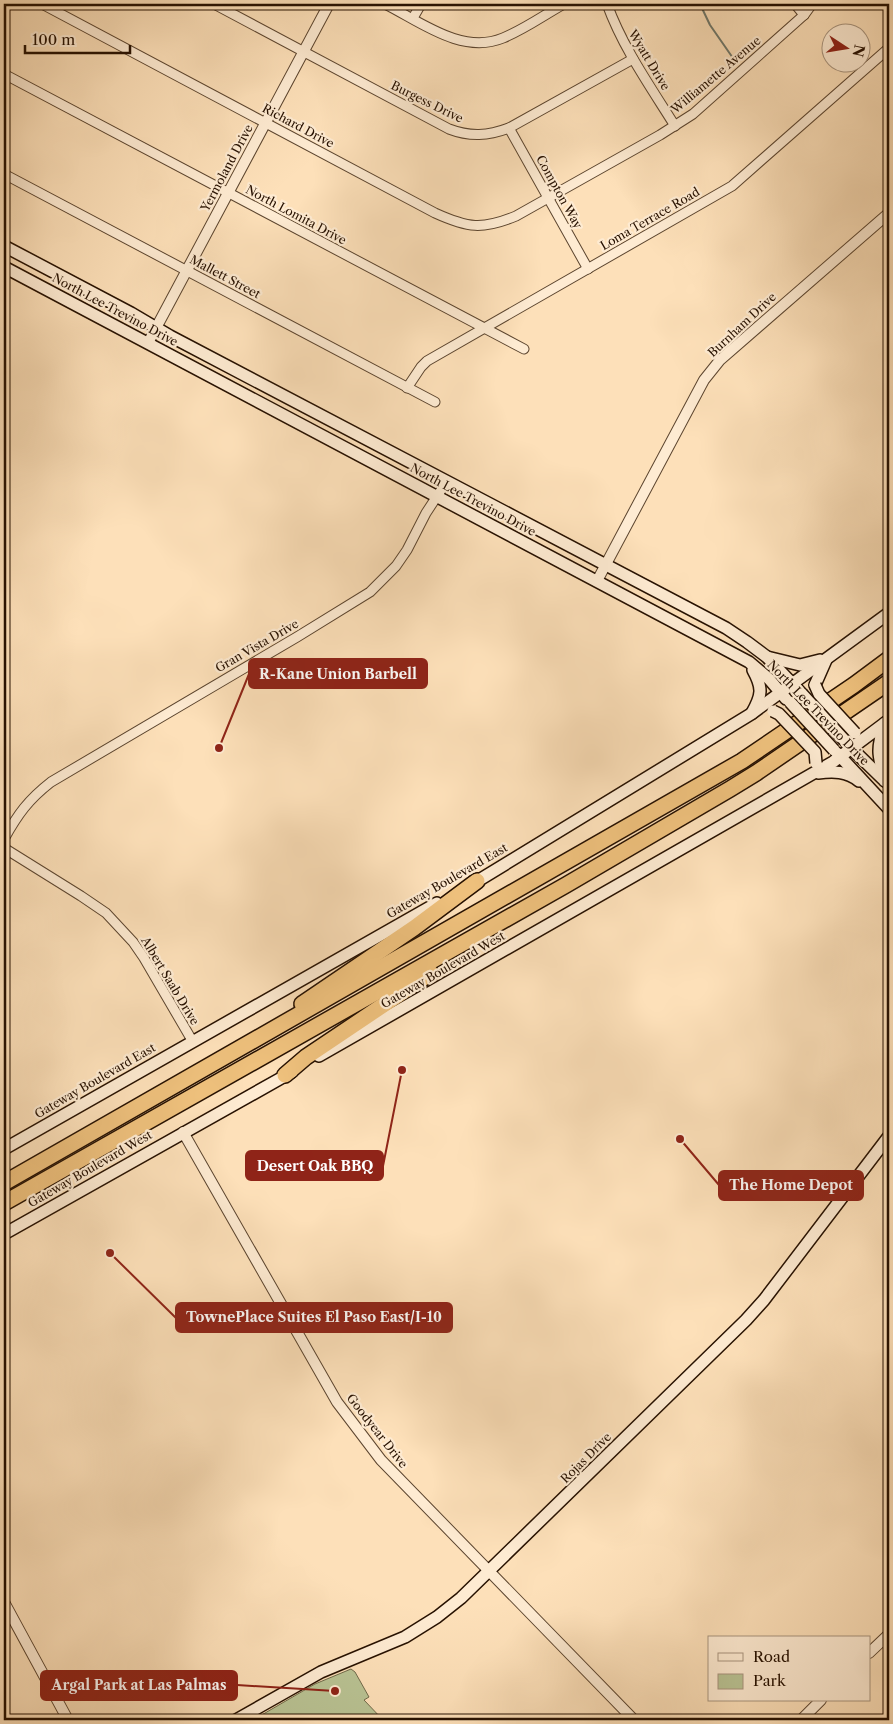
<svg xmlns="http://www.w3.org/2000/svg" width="893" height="1724" font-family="'Libre Caslon Text',serif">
	<rect width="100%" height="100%" fill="#fde0b9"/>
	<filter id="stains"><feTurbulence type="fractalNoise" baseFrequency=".004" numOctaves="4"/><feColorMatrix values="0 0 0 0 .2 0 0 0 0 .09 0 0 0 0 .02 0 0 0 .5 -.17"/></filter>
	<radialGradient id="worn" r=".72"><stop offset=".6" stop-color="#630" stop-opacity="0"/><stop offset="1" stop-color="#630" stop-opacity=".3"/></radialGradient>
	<path fill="#b9c394" stroke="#706a4a" d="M351,1669l4,3 14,25 -5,3 19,20h-130l62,-36z"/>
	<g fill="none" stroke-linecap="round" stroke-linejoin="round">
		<path stroke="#6f786b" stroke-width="2" d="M700,4l10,21 25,36"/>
		<g stroke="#5c452f" stroke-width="11">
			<g id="minor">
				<path d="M42,4l393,209c33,15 47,17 81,3l144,-81 33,-21 111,-99 8,-11"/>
				<path d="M214,4l235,125c21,8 39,7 60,-1l124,-69"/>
				<path d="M385,4c36,18 77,51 118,34 22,-9 41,-23 61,-34"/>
				<path d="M607,4c16,44 43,82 68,122"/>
				<path d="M795,4l9,11"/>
				<path d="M413,18l8,-14"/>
				<path d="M4,74l520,275"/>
				<path d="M509,128l79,141"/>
				<path d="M4,174l431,228"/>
				<path d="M407,388l14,-21 6,-6 305,-175 157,-138"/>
				<path d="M4,839c14,-25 24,-39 47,-57l246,-145 73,-45 26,-26 11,-16 19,-37 21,-32"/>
				<path d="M4,848l77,48 25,17 27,29 11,16 49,84"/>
			</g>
		</g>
		<g stroke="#5c452f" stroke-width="12">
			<g id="tertiary">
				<path d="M148,343l181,-339"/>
				<path d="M597,581l107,-201 16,-20 169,-147"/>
				<path d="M183,1132l154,270 44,58 253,260"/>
				<path d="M4,1602l64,118"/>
				<path d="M869,1653l20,-19"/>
				<path d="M801,1720l20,-20"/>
			</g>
		</g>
		<g stroke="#271101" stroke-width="14">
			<g id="secondary">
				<path d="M4,246l127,67 39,23 556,292 21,14 20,15 35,37"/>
				<path d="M4,267l745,395 20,17 17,20"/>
				<path d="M767,657l33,8 20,-5"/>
				<path d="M815,685l11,-25"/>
				<path d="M752,713c10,-18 11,-25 1,-43"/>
				<path d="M848,745l37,36"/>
				<path d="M837,753l52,56"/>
				<path d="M818,773c15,-2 29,-2 41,8"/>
				<path d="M885,781c-7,-26 -9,-32 0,-58"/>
				<path d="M471,885l280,-171 138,-101"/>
				<path d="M319,1056l514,-294 56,-42"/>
				<path d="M4,1149l433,-246"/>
				<path d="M4,1234l288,-162"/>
				<path d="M236,1720l85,-48 84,-35 32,-20 24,-19 285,-278 18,-20 125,-164"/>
			</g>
		</g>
		<g stroke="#271101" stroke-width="18">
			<g id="motorway">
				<path d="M302,1004l112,-76 63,-47"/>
				<path d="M285,1075l21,-18 125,-84"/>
				<path d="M4,1183l738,-422 112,-76 35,-26"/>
				<path d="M4,1203l562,-318 164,-96 26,-16 133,-91"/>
			</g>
		</g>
		<use href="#minor" stroke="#feebd2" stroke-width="9"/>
		<use href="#tertiary" stroke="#feebd2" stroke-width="10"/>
		<use href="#secondary" stroke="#feebd2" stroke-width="11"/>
		<use href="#motorway" stroke="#eec07c" stroke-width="15"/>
		<g stroke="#271101" stroke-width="14" stroke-linecap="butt">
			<g id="secondary-bridge">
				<path d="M815,685l4,9 36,39"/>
				<path d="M802,694l45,49"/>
				<path d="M790,702l44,48"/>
				<path d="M773,711l6,3 36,38 1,11"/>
			</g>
		</g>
		<use href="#secondary-bridge" stroke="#feebd2" stroke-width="11"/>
	</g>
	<g text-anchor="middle" stroke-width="4.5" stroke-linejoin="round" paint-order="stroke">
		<g font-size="12" fill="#271101" stroke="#feebd2">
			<text transform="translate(649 60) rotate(59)" y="4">Wyatt Drive</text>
			<text transform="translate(716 75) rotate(-40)" y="4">Williamette Avenue</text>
			<text transform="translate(427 102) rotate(26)" y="4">Burgess Drive</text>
			<text transform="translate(298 126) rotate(28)" y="4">Richard Drive</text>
			<text transform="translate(227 168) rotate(-62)" y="4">Yermoland Drive</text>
			<text transform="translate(559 192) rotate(61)" y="4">Compton Way</text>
			<text transform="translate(296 215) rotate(28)" y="4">North Lomita Drive</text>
			<text transform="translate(650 219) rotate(-30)" y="4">Loma Terrace Road</text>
			<text transform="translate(225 277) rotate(28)" y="4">Mallett Street</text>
			<text transform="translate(115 310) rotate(28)" y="4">North Lee Trevino Drive</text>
			<text transform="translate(742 325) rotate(-43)" y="4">Burnham Drive</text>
			<text transform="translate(473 500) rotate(28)" y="4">North Lee Trevino Drive</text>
			<text transform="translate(257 646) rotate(-30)" y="4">Gran Vista Drive</text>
			<text transform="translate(818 713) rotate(46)" y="4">North Lee Trevino Drive</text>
			<text transform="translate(447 881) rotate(-30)" y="4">Gateway Boulevard East</text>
			<text transform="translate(443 970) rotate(-30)" y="4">Gateway Boulevard West</text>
			<text transform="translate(170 981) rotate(59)" y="4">Albert Saab Drive</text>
			<text transform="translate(95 1081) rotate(-30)" y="4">Gateway Boulevard East</text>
			<text transform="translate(90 1169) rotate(-30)" y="4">Gateway Boulevard West</text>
			<text transform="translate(377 1431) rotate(52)" y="4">Goodyear Drive</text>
			<text transform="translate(586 1458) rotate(-45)" y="4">Rojas Drive</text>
		</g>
	</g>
	<path fill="none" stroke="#8f2418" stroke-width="2" d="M219 748L249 674M402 1070L383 1166M680 1139L719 1185M110 1253L176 1318M335 1691L237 1685"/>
	<g fill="#8f2418" stroke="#feebd2" stroke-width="2">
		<circle cx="219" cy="748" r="5"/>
		<circle cx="402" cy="1070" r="5"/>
		<circle cx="680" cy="1139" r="5"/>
		<circle cx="110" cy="1253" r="5"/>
		<circle cx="335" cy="1691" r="5"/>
	</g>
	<g fill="#8f2418" stroke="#8f2418" stroke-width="2">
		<rect x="249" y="659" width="178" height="29" rx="5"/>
		<rect x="246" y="1151" width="137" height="29" rx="5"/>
		<rect x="719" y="1171" width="144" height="29" rx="5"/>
		<rect x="176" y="1303" width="276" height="29" rx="5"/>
		<rect x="41" y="1671" width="196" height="29" rx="5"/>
	</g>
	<g font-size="14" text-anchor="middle" font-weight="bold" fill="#fff">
		<text x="338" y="679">R-Kane Union Barbell</text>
		<text x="315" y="1171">Desert Oak BBQ</text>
		<text x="791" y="1190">The Home Depot</text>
		<text x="314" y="1322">TownePlace Suites El Paso East/I-10</text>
		<text x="139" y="1690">Argal Park at Las Palmas</text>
	</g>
	<rect width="893" height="1724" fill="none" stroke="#fde0b9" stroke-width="20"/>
	<rect x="5" y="5" width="883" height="1714" fill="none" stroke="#271101" stroke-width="2.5"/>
	<rect x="10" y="10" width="873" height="1704" fill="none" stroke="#271101"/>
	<rect x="708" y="1636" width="162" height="65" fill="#feebd2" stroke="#a8947e"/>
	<rect x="718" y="1653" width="25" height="8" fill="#feebd2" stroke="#a8947e"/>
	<text x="753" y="1662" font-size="15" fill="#271101">Road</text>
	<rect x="718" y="1674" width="25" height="15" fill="#b9c394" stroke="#a8947e"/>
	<text x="753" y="1686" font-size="15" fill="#271101">Park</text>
	<g transform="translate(846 48) rotate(102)"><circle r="24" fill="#feebd2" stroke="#a8947e"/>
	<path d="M0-4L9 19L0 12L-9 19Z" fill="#8f2418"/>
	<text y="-8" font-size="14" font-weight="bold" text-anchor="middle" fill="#271101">N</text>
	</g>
	<path d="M25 45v8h105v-8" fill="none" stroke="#271101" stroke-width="2.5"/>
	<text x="32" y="45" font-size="15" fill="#271101" stroke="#feebd2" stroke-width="4" paint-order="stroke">100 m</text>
	<rect width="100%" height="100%" filter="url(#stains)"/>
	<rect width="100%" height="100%" fill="url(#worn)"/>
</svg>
